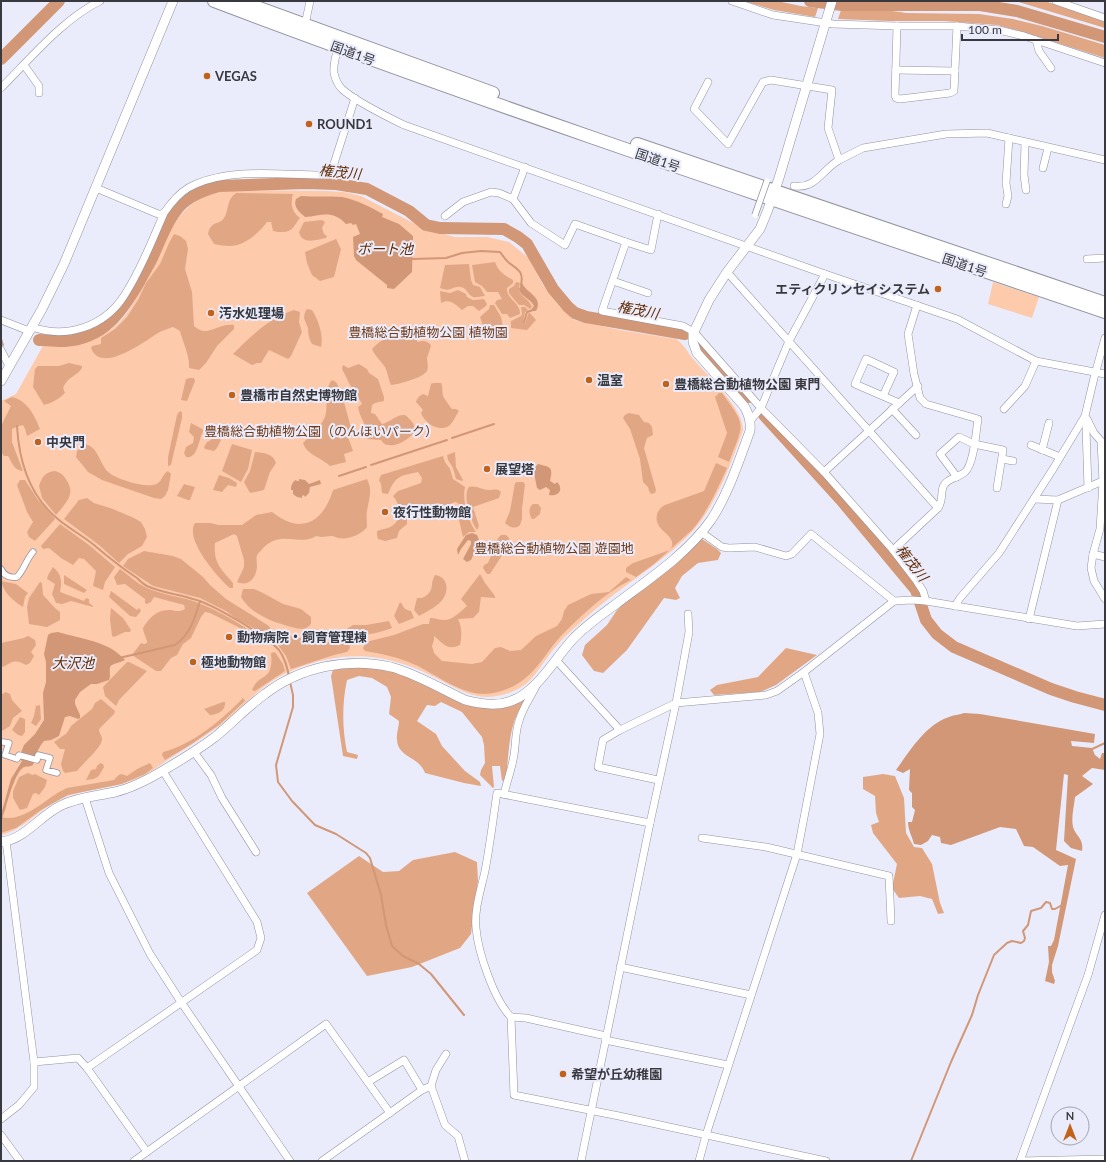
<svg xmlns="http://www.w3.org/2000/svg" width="1106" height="1162" font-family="Lato,'Noto Sans JP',sans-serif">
	<rect width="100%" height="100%" fill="#ebecfb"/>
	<g fill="#fecaac">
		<path d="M233,190l94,1 17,1 17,4 64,33 30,8h32l22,5 21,17 13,26 16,21 15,14 46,10 56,9c8,5 12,14 18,21 15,17 49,48 49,70 -12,33 -24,68 -46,96 -7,9 -15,15 -23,23 -31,26 -66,47 -95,75 -12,10 -23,21 -32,34 -7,9 -12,18 -20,25 -11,9 -25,13 -39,14 -21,0 -38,-13 -56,-21 -48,-24 -90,-26 -139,-6 -30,12 -50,37 -74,56 -15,11 -31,21 -47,31 -9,6 -18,13 -27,18 -29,15 -62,12 -89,26 -19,11 -34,29 -55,34v-434l15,-7 28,-50c7,1 15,1 22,1 13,-1 38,-9 48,-18 17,-14 26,-36 34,-56 5,-10 11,-20 16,-30 17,-30 31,-49 69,-51z"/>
		<path d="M993,282l46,15 -7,21 -44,-14z"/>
	</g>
	<g fill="#e1a785">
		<path d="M743,1h34l24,5 17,2 -3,9 -41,-7z"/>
		<path d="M1015,1h30l60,20v7z"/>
		<path d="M841,10c22,3 44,-2 65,3l73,1 34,5 29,7 63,19v13l-82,-26 -26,-7 -53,-4h-55l-51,-2z"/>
		<path d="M236,193l57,1c-3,10 -1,18 7,24 -6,7 -7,14 -17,14 -4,0 -6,0 -10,-1l-2,-9h-4c-7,10 -23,24 -37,24 -5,0 -11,-1 -16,-2l-6,-10c3,-15 13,-8 17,-18 4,-8 2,-17 11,-23z"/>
		<path d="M322,220l3,2 -3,6 2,6 3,2 -1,2c-10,2 -24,7 -27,-6l5,-10z"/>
		<path d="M174,234l6,2 6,5 2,8 -3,20 7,23 2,34c13,13 24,-4 40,-1v4l-17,17 -11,17 -7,7 -10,-2c1,-12 -6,-25 -9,-37l-7,-4c-5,2 -10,3 -15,6 -13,8 -57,42 -67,15l1,-2 9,-2v-6l14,-9 12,-12 11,-17 8,-17 14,-19 9,-21z"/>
		<path d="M336,239l5,10 -7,28 -14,4 -8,-6 -5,-12 -2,-11z"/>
		<path d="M495,262c3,9 9,13 18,18v3l-6,5c-1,11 14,15 13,26l-10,4 -3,-4h-5l-7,-11 2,-3 5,-1 -4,-7h-11l-5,-6 -7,-4 -3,-17z"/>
		<path d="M469,264l2,16 2,5 7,2 5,9c-4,0 -9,2 -12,1 -5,-2 -6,-9 -12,-10 -9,-2 -9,6 -21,1l5,-23z"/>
		<path d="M516,282l4,1c-4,14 8,13 12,24l-2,2 -6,-4h-5l-7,-8 -3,-4v-4l5,-3z"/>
		<path d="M458,290l8,4 1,3 6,3 11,-1 3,5 -1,2 -7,5 -6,-5h-5l-6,4c-6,-5 -12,-12 -21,-7l-1,-12 10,2z"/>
		<path d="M490,305h4l7,12 2,11 -9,6 -3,4 -8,-12 -3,-9 9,-8z"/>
		<path d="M521,307h4l3,3 -3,2 -2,10 2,1 4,-11 7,8 -9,10 -16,-2v-7l10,-5 1,-2z"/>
		<path d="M307,309l5,1c6,9 12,26 9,37l-9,-3c-3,-5 -4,-10 -4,-16 -2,-7 -7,-10 -1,-19z"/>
		<path d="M294,310l6,2 -1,10 3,10 -11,24 -3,3 -19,-9 -8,13h-4l-5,2 -19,-11c18,-18 36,-36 61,-44z"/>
		<path d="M406,330l10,1v8l2,3c5,-2 9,-1 13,3 -1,5 -3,9 -4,13 0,5 2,8 0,13 -4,7 -28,13 -36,14 -3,-6 -3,-12 -6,-18 -4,-6 -10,-11 -13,-18 9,-10 21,-16 34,-19z"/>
		<path d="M69,363l13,3v2c-6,9 -14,8 -19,20l2,5c-6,6 -13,10 -21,12l-11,-18 2,-18 3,-3h21z"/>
		<path d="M359,364l8,5 2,4 9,6 6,18v4l-9,2 -3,2 -1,8 4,1 7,10c9,-2 14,-10 23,-9 13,10 13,18 -1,26 -5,3 -10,5 -15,4 -4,0 -6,-2 -8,-5l-14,-1c-2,-5 -1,-8 -2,-13 -2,-6 -6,-12 -7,-19l4,-3c-3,-6 -6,-8 -9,-14 -4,-6 -7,-14 -11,-21l1,-4 5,3z"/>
		<path d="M190,378h4l1,3 -8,20 -6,-1 5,-21z"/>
		<path d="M332,380l4,2 5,9 12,44 -5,2 5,14 -9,3 2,8 -16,4c-8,-8 -23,-11 -27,-23 8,-8 17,-15 22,-26 4,-12 -2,-26 7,-37z"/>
		<path d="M433,383h8c2,4 1,8 2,13 1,2 7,11 9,13h4l3,2c-3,4 -5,10 -9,14 -10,8 -25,-1 -29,-12l2,-3 -7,-8c1,-4 3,-6 7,-8l5,2 3,-12z"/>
		<path d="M719,393h3c25,34 22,30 7,69l-11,-5 9,-24 -12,-36z"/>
		<path d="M12,397c15,3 23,19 28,32l-13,7 -2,-7 -2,-4 -7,2 -4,2v13l11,29c-9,0 -11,-9 -15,-15h-4l-3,-4v-26l10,-20 -7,-5z"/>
		<path d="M181,411l1,2v5l-11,47 -3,1v-9l9,-42 2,-3z"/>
		<path d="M629,413l10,2 5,7 5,1 3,4 1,8 -6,3 -3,10 12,42 -1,3 -4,1 -2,-3 -1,-4 -5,-5 -3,-23 -10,-30 -7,-11 2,-3z"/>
		<path d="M191,423l13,7c-6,8 -5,29 -18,27l-2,-4 2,-6 7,-4 1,-6 -5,-5z"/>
		<path d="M213,434l8,6 -4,8 -3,3 -9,-2 -1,-2 3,-5 4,-2z"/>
		<path d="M84,444c13,1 16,19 23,27 8,8 35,16 46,14 9,-1 9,-11 15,-14l3,3 -3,16 -3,6 -4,3 -7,-1 -52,-18 -14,-8 -12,-15 1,-6z"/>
		<path d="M232,444l20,6 -4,19 -7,13 -19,-11z"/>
		<path d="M255,452c9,1 18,1 21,11l-6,9 -6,18 -14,3 -6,-11 6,-11z"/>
		<path d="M455,452l1,15 7,13 -1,1 -6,-2 -3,-11 -5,-8 -1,-5z"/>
		<path d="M443,456l2,6 5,7 3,10 12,8c-3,13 3,34 11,45h-7l-6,5 -5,-21 2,-9 -2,-4 -3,-1 -5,2 -2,5c-7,2 -12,0 -18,-5l-2,1 -5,9h-4l-1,-3 -4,-1 -7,8v6l-8,7 -2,7 -12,3 -7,-2 -1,-4v-4c5,-2 9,-2 13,-4 13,-6 11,-22 3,-31l5,-5 23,-8 1,-5 -4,-6c-18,4 -22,3 -30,22l-6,-1 -1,-9 -2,-4 2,-5z"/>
		<path d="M716,463l11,5c-10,22 -19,43 -35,62l-38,34 -18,13 -10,-5v-4l7,-5 37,-13c8,-11 -7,-17 -11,-24 -5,-8 -2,-17 6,-21l39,-14z"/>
		<path d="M55,471c6,2 9,4 12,10 9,13 -2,23 -11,34l-14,-17 -3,-12c3,-9 6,-14 16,-15z"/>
		<path d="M219,475l10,3 8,5 -1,4 -8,-2 -6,7 -9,-2z"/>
		<path d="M367,479c6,12 2,19 0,32 -1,5 0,10 0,16 -6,8 -19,13 -29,11 -3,-1 -4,-2 -6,-2 -7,0 -10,2 -16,0 -17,11 -34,-7 -53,12 -1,2 -4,4 -6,7 -1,3 0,8 0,12 -1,11 -8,20 -20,15l7,-15v-7l-7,-24 -3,-2 -19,9c-2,20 6,26 18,40v5h-3c-12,-10 -46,-49 -35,-65h16l7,2h24l14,-10 16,-3c29,23 51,11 61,-22z"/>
		<path d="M20,480h5l13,20 17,19 -20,22 -6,-4 -2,-5 6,-10 -6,-10 -10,-27z"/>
		<path d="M517,482h6l2,2 -3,25v10l-2,6c-5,5 -11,2 -15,-2l5,-12 5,-28z"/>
		<path d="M184,484l11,3 -5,13h-2l-11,-4z"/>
		<path d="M469,487c8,-2 12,3 20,3 5,0 8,-2 12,2l-2,6 -26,9 6,19 -2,4c-6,-8 -15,-35 -8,-43z"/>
		<path d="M87,498l7,5 19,6 21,9 7,4 4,7 2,8 -5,9 -14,8 -9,9 -20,-18 -35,-26 15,-19z"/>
		<path d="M533,504h5l3,4 -1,6 -6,5h-2c-3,-5 -4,-11 1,-15z"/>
		<path d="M60,524l29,21 26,22 -10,15 -2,8 -10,-4 3,-15 -12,-12 -5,-1 -6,7 -12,-7 -12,-10 -6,1 -2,-3z"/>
		<path d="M501,535h5l3,3 -1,8 -18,28h-3l-4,-6 1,-3 4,-2c5,-9 5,-21 13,-28z"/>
		<path d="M702,539l15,10 4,4 -3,7 -20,3 -16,13 -7,12 5,10 -4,2 -12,-2 -37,52 -24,23 -9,-2 -12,-16 3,-10 22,-20 10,-15 10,-10 48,-35 22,-24z"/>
		<path d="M144,551l29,5 8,3 22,18 7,8 16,14 43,27 2,4 -3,6 -30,-16 -12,-9 -26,-13 -47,-12 -30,-20 5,-7z"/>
		<path d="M53,567c9,7 9,15 7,25l24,9 2,-3 3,1v4l4,3v1l-22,-6 -9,3 -6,-1 -4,-9 3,-10 -8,-5 1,-4z"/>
		<path d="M120,569c7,5 18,15 25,18 18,9 38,9 56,17 23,9 43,23 64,36l-2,3 -25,-16 -28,-14 -5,-1 -4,5 -10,21 -8,6 -6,11 -6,3 -10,13h-5l-24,-16 9,-12 3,1 3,-1c0,-5 -4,-10 -4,-15 6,-10 14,-19 27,-18 6,1 10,2 15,-1l-1,-4 -30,-8 -3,5 -4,2 -2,-1v-4l-20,-15 -8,1 -3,-8z"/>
		<path d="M480,574l5,9 10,13v2l-14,-1 -2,15 -6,6 -15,1c4,8 4,17 2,26 -13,6 -16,-1 -26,-9v4l-2,6 2,7 8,8 30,3 10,-2 13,-14 6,-1 9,4 11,-1 15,-14 21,-10 5,-7 2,-8 4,-6 23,-11 18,-2 17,-15 5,3c-27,13 -50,36 -71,57 -11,12 -19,27 -31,38 -15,14 -38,23 -59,17 -18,-5 -35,-17 -52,-26 -17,-8 -34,-12 -53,-15l-2,-3 3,-6 28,-7 29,-11h6l1,-6c5,0 9,2 14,2 9,0 16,-8 23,-14l-6,-7z"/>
		<path d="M64,575l23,15 -3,3 -20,-9z"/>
		<path d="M435,575c6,1 9,3 11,9 4,17 -16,26 -27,32l-5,-6 3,-12h5c14,-7 7,-13 13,-23z"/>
		<path d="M1,581l15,3 12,9 -3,4 -2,10c-10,-6 -19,-14 -22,-26z"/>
		<path d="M40,582l2,1 1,12 12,13 5,4v8l-13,7 -18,-3 -2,-17 2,-9z"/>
		<path d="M243,589h11l9,4 20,11 18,5 10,8v7c-1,1 -3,3 -5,4 -4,2 -10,0 -15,-1 -19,-5 -40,-13 -50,-30z"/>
		<path d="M111,591l26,19 2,-2 2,3 -5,6 -6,-1 -21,-19z"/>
		<path d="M400,602c5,5 2,7 11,9l3,7 -15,6 -5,-8z"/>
		<path d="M111,608l12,10 8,12 -1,2h-5l-11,5 -2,-1 -2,-17z"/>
		<path d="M389,621l3,7c-15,6 -32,8 -48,8l1,-6 8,-5h13z"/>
		<path d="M28,636l7,4 1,5 -5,7 3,4 -4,7 -4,2c-11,-6 -13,-4 -23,2l-2,-2v-22l23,-5z"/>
		<path d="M291,636l25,6h29l4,1 1,5 -3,4 -13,3 -43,14 -5,-13 -8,-11 8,-7z"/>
		<path d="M786,648l31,7 -41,30 -16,7 -46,3 -4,-5 7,-5 41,-8z"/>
		<path d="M275,652l8,12 2,7 -30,20 -3,-1c7,-18 22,-7 19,-37z"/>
		<path d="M127,662h2l18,9 -28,29 -3,6 -11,-10 -2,-9z"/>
		<path d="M357,666l38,5 71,32 58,-4 1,2c-17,21 -16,53 -19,78l-4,2 -2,-15h-8l2,21 -1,1 -13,-13 1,-5 4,-7 -1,-18 -2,-8 -20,-25 -21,-10 -6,4 -8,-1 -10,16 19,13 6,12 23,25 15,11 1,4 -17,-3 -39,-10c-6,-17 -27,-15 -28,-33 -1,-6 2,-13 2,-19l-10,-7 2,-17 -4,-10 -15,-9 -13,-2 -12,4c-5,23 -5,48 0,72l11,3 -1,4 -14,-3 -12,-80 2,-6z"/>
		<path d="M6,692l4,2 2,6 10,11 -9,7 -3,8 -8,5 -1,-34 1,-3z"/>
		<path d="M243,698l2,3 -26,24 -29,20 -25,15 -3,-5 1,-3c29,-7 60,-33 80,-54z"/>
		<path d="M101,699l14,12 -1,3 -15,15c0,4 2,5 3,9 2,8 -20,26 -25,33l-12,2 -2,-2 -2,-7 4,-15h-5l-6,-7 13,-9 4,-7 21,-17 3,-6z"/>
		<path d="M223,702h2c1,8 -7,13 -15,13l-6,-6z"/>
		<path d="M40,705l1,14 -5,7 -5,-3 3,-7 2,-10z"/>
		<path d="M20,717l5,2v13l-3,4 -4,-1 -6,-5z"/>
		<path d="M100,763l3,1 1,3c-6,10 -5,12 -18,13l5,-10 5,-1 1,-3z"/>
		<path d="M150,763l3,5 -8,6 -23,10 -54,11 -27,15 -25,18 -15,5v-16c25,6 45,-20 66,-29l47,-8c5,-6 6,-7 13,-4l10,-7z"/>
		<path d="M28,773l5,2 2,-1 12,6 -2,7 -6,8 -3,-2 -3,1 -6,14 -7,2 -7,-12v-7l6,-14z"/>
		<path d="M883,774l12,2 9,22 2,35 8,14 8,1 10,16 8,39 4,10 -6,1 -6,-15 -12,-3 -21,2 -7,-10 5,-24 -24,-31 -2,-8 8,-3 -3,-9 -1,-17 -12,-7v-12z"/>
		<path d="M455,852l22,10 1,19 -7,53 -11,14 -48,19 -45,9 -60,-83 52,-37 24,16 16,-1 14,-11z"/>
	</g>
	<g fill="#d19776">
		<path d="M301,196c13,1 27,0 41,1 15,3 28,10 41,17l-1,3 17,7 14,12 -1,36 -18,17 -7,-1v-3l-31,-25 -2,-4 -1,-19 7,-3 -4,-10 -3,1 -2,-2 -5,1c-14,-15 -25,-8 -41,-7 -6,-5 -12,-10 -9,-18z"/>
		<path d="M522,283c4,10 22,14 14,28h-4l-1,-1 3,-4c-4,-8 -13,-9 -15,-17z"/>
		<path d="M538,464c11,3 16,2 12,17l5,3 2,-2c7,7 2,15 -8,13l1,-5 -4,-3 -6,3 -3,-2 -3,-15h-1l1,-5z"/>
		<path d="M299,479l6,1 4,4 11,-4 1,4 -11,3 -1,6 -4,4 -1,-2 -2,1v2l-5,-1 -4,-3v-4h-2c0,-4 1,-8 5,-10l1,1h2z"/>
		<path d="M472,533l5,2 2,5 -1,4 -7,16 -4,2 -4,-3 8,-15v-3l-3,-1 -7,9 -3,6 -1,-6 9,-14z"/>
		<path d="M58,632c23,7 51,9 67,28 -5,3 -13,3 -15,7 -1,4 1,9 -1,13l-12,4h-6l-11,8 -5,8v4l5,11v3l-2,1 -8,-3 -5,1 -6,19 -8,4 -7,1c-6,7 -9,15 -11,24 -3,2 -6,1 -9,2 -8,3 -17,35 -19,44h-3l9,-32 11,-18 -3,-3 5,-13 11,-11 9,-14 -1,-27 3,-11v-20l-2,-8 4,-19 3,-2z"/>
		<path d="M964,713l16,1 115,20 -1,9 -23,-2 1,5 20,2 3,7 5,4 2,-6h3v17l-13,-2 -10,8 11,8 -18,13c-1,10 -4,20 -2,30 3,10 11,11 9,24l-11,-3 -7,-7 4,-66 -4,-1 -8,76 20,9 -18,87 -6,19v7l3,9 -1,3 -9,-3 4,-19 -1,-16h3l3,-6 14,-75 -8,1 -27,-19 -9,-1 -8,-17 -16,-2 -49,18 -10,-2 -1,-6 -8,-2 -4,6 -7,4 -7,-1c-2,-8 -6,-14 -6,-22h4l3,-12 -3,-3v-14l-3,-3 1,-21 -7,4 -7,-3c14,-19 29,-45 53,-53 4,-2 10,-2 15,-4z"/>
	</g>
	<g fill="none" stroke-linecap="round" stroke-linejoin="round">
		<g stroke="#d19776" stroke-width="2">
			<path d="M412,259l34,-1 16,-5 19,-2 19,1c3,4 5,7 8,10 10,8 16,9 13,23"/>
			<path d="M524,322l3,-10 6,-2"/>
			<path d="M1,339l2,6"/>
			<path d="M17,426c2,36 13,71 42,94 11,9 24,16 35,25 14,12 28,23 43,33 3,3 6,6 10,8 15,7 31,8 46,13 18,4 74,37 86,51 6,8 8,17 10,26"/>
			<path d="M452,438l42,-14"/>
			<path d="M371,465l76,-25"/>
			<path d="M339,476l27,-9"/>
			<path d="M119,658l56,-13c15,-10 20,-27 25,-44"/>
			<path d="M290,682l3,13v12l-17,58 2,17 14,19 23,24 21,9 30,19 4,5 11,37 5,30 6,21 11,10 16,8 12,10 33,41"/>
			<path d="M1090,750l15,-7"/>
			<path d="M1,819l3,-10"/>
			<path d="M911,1161l40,-99 21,-47 6,-20 16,-40 13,-12 5,-2 9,2 3,-2 1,-3 -2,-7 5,-6 3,-14 10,-3 5,-6 4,1 2,6h3l7,-4"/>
		</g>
		<g stroke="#d19776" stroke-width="12">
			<path d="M810,1l32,4h138l37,6 88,26"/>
			<path d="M1,59l58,-58"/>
			<path d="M39,340c8,0 17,1 25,1 39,-2 57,-28 75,-59 4,-8 9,-16 13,-24 7,-15 13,-33 23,-46 9,-14 29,-22 44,-26l87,-3 30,1 31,5 42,22 17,14 14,3 64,1 14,8 9,7 26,45 15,18 7,6 11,4 99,17"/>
			<path d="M703,349l45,48"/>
			<path d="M764,415l78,86 74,89 10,30 11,14 17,13 97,42 24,8 30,8"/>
		</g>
		<g stroke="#9293a0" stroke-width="7">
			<g id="pedestrian">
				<path d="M1,569c3,7 9,9 16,8 7,-7 9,-17 16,-25"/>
				<path d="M3,742l6,1 -4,12 12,4 2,-4 18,5 1,-5 12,3 -4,12 11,3"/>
			</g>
		</g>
		<g stroke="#9293a0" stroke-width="8">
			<g id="minor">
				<path d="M732,1l41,14 60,9 64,2h60l42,4 25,6 81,27"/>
				<path d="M1056,1l49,17"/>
				<path d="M305,25l5,-24"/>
				<path d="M897,26l-2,69 1,3 4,1 50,-6 4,-2 3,-65"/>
				<path d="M1036,40l3,11 12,17"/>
				<path d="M339,45c-3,9 -6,19 -5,28 1,5 4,12 8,16 14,13 44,27 62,36l421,149 132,45 79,42 69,13"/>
				<path d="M24,65l15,21v7"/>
				<path d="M896,70l59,1"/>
				<path d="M708,82l-14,27 34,35 35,-62 8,-2 61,10 -4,38 11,32c-17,10 -23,29 -45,26"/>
				<path d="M1,88c29,-29 62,-69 99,-87"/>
				<path d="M1025,143l-1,32 2,15"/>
				<path d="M839,160l24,-12 83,-14 41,-1 118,27"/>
				<path d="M525,167l-12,32 18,24 34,22 10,-21 51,18 -24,69 81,15 11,6 67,76 63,64 69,78 23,30 7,11 3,10"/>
				<path d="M1043,168l5,-20"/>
				<path d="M96,188l62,26h4c4,-2 5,-6 8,-9 6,-8 16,-17 26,-21 40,-17 90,-8 132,-9l3,-2 24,-75"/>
				<path d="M1006,204l2,-8 -2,-13 3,-45"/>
				<path d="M445,216l18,-14 28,-10 8,1 14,6"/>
				<path d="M626,242l25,8 7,-36"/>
				<path d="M1087,259l18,-1"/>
				<path d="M727,272l211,236"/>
				<path d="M613,281l35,12"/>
				<path d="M1,320l28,11"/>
				<path d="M32,327c34,12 72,0 92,-31 16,-25 28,-55 40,-83"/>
				<path d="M1,350l8,16"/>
				<path d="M883,396l11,-24 -28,-13 -11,25 44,19"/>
				<path d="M892,409l24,26"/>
				<path d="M1004,409l21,-23 11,-25"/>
				<path d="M1087,419l1,2 -2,7 2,60"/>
				<path d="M750,421l11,-13 28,-67 36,-67"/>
				<path d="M1088,421l6,12 7,8 2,41 -3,47 -7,25 -2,14 3,13 11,18"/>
				<path d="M1031,445l29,12"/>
				<path d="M1042,450l7,-27"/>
				<path d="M1002,459l11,2"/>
				<path d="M824,472l94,-86"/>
				<path d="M957,477l-17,-23 19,-17 15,7 29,6 -6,38"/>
				<path d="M1034,499l24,1"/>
				<path d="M701,532l21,15 7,1 26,-1 31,9 6,-2 19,-20 83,67"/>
				<path d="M893,550l45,-42c6,-9 2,-17 6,-23 4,-7 14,-7 21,-13 9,-8 11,-40 13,-53l-52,-15 -6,-6 -6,-24 -6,-40 9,-29"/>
				<path d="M1093,554l12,3"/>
				<path d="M955,606l5,-8 39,-45 54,-84 32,-53 9,-38 11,-40"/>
				<path d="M688,614l1,18 -13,71 -26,120 -153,-30c-4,26 -7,52 -12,78 -4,18 -11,39 -9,57 2,24 18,72 35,89l3,78 105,21 207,45"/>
				<path d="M1029,619l29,-119 47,-20"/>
				<path d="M556,660l64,70 56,-27 90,-8 11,-4 27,-19 90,-71 18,-1 14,1 151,25 28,-2"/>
				<path d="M620,730l-17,10 -5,27 60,13"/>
				<path d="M194,752l17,23 11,23 34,54"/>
				<path d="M504,794c3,-13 8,-26 10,-39 2,-12 1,-23 5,-34 4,-14 12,-24 18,-37"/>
				<path d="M85,798l24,75 41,81 31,48 109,159"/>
				<path d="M702,838l64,9 123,29 2,45"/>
				<path d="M620,967l131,28"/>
				<path d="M511,1017l15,1 80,18"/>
				<path d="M605,1040l123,25"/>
				<path d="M446,1054l-10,16 -5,16 14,39 13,11 7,25"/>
				<path d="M34,1062l44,-4 9,10 60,84"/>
				<path d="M87,1068l170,-118 4,-12 -4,-16 -94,-151"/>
				<path d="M368,1082l36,-22 18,30"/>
				<path d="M1,1119l18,-14 15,-18v-25l-28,-221"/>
				<path d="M1,1135l19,26"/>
				<path d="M134,1161l192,-137 64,89"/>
				<path d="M322,1161l100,-71 9,-4"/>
				<path d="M581,1161l69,-338"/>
				<path d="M699,1161l7,-26 91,-281 23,-120 -2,-21 -14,-41"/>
				<path d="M1020,1161l68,-186 17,-60"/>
				<path d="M1020,1161l85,-2"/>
			</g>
		</g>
		<g stroke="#9293a0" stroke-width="10">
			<g id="tertiary">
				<path d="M1,381l41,-72 22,-45 109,-263"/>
				<path d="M1,842c25,-3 39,-27 61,-37 17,-8 35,-9 53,-13 17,-4 34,-13 49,-22 17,-10 35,-21 51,-33 17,-14 32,-30 50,-43 35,-27 83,-37 126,-27 26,7 50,22 74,33 19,5 36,7 53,-2 23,-13 37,-39 54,-58 13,-14 29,-25 44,-36 33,-25 71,-50 95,-84 18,-27 28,-60 39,-89 1,-9 -1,-17 -6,-25l-47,-53 -4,-11v-8l16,-34 18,-28 33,-43 7,-17 12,-34 53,-177"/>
			</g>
		</g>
		<g stroke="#9293a0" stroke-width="14">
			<g id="trunk">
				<path d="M214,1c294,111 593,210 891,311"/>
				<path d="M240,1l253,92"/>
				<path d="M637,144l468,159"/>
			</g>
		</g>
		<use href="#pedestrian" stroke="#fff" stroke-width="5.5"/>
		<use href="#minor" stroke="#fff" stroke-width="7"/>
		<use href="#tertiary" stroke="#fff" stroke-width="9"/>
		<use href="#trunk" stroke="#fff" stroke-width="12"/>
		<g stroke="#9293a0" stroke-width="7" stroke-linecap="butt">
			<path id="pedestrian-bridge" d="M755,215l12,-34"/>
		</g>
		<use href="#pedestrian-bridge" stroke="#fff" stroke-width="5.5"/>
	</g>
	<g fill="#c1621b" stroke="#ebecfb" stroke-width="1.5">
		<circle cx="207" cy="76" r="4"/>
		<circle cx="309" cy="124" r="4"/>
		<circle cx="938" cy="289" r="4"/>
		<circle cx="211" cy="313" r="4"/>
		<circle cx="589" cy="380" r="4"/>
		<circle cx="666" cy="384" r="4"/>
		<circle cx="232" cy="395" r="4"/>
		<circle cx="38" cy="442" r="4"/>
		<circle cx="487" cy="469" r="4"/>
		<circle cx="385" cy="512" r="4"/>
		<circle cx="229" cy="637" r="4"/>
		<circle cx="193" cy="662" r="4"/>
		<circle cx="563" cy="1074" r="4"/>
	</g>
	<g text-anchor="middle" stroke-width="4" stroke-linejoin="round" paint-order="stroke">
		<g font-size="13" fill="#38393f" stroke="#ebecfb">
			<text transform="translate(353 53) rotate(20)" y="5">国道1号</text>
			<text transform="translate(658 160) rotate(19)" y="5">国道1号</text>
			<text transform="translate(965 265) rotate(19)" y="5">国道1号</text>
		</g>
		<g font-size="13" font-weight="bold" fill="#38393f" stroke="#ebecfb" text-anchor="start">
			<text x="215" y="81">VEGAS</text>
			<text x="317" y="129">ROUND1</text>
			<text x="930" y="294" text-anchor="end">エティクリンセイシステム</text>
			<text x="219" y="318">汚水処理場</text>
			<text x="597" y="385">温室</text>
			<text x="674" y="389">豊橋総合動植物公園 東門</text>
			<text x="240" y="400">豊橋市自然史博物館</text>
			<text x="46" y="447">中央門</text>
			<text x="495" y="474">展望塔</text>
			<text x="393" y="517">夜行性動物館</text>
			<text x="237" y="642">動物病院・飼育管理棟</text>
			<text x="201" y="667">極地動物館</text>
			<text x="571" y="1079">希望が丘幼稚園</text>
		</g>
		<g font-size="13" fill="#713a16" stroke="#ebecfb">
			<text x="428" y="337">豊橋総合動植物公園 植物園</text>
			<text x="321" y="436">豊橋総合動植物公園（のんほいパーク）</text>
			<text x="554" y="553">豊橋総合動植物公園 遊園地</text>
		</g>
		<g font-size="14" font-style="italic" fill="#622d05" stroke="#ebecfb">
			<text transform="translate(340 172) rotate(6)" y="5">権茂川</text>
			<text x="385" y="254">ボート池</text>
			<text transform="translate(638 310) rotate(11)" y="5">権茂川</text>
			<text transform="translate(912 563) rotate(52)" y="5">権茂川</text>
			<text x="73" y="668">大沢池</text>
		</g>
	</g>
	<rect width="1106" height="1162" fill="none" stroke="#38393f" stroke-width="4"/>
	<g transform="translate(1070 1126)"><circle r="19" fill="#ebecfb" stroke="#a3a4b0"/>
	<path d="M0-3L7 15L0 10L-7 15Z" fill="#c1621b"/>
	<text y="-6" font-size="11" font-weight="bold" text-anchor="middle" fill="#38393f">N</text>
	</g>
	<path d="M962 34v6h96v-6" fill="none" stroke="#38393f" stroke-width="2"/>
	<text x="968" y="34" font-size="12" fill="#38393f" stroke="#ebecfb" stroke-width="3" paint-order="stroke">100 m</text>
</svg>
